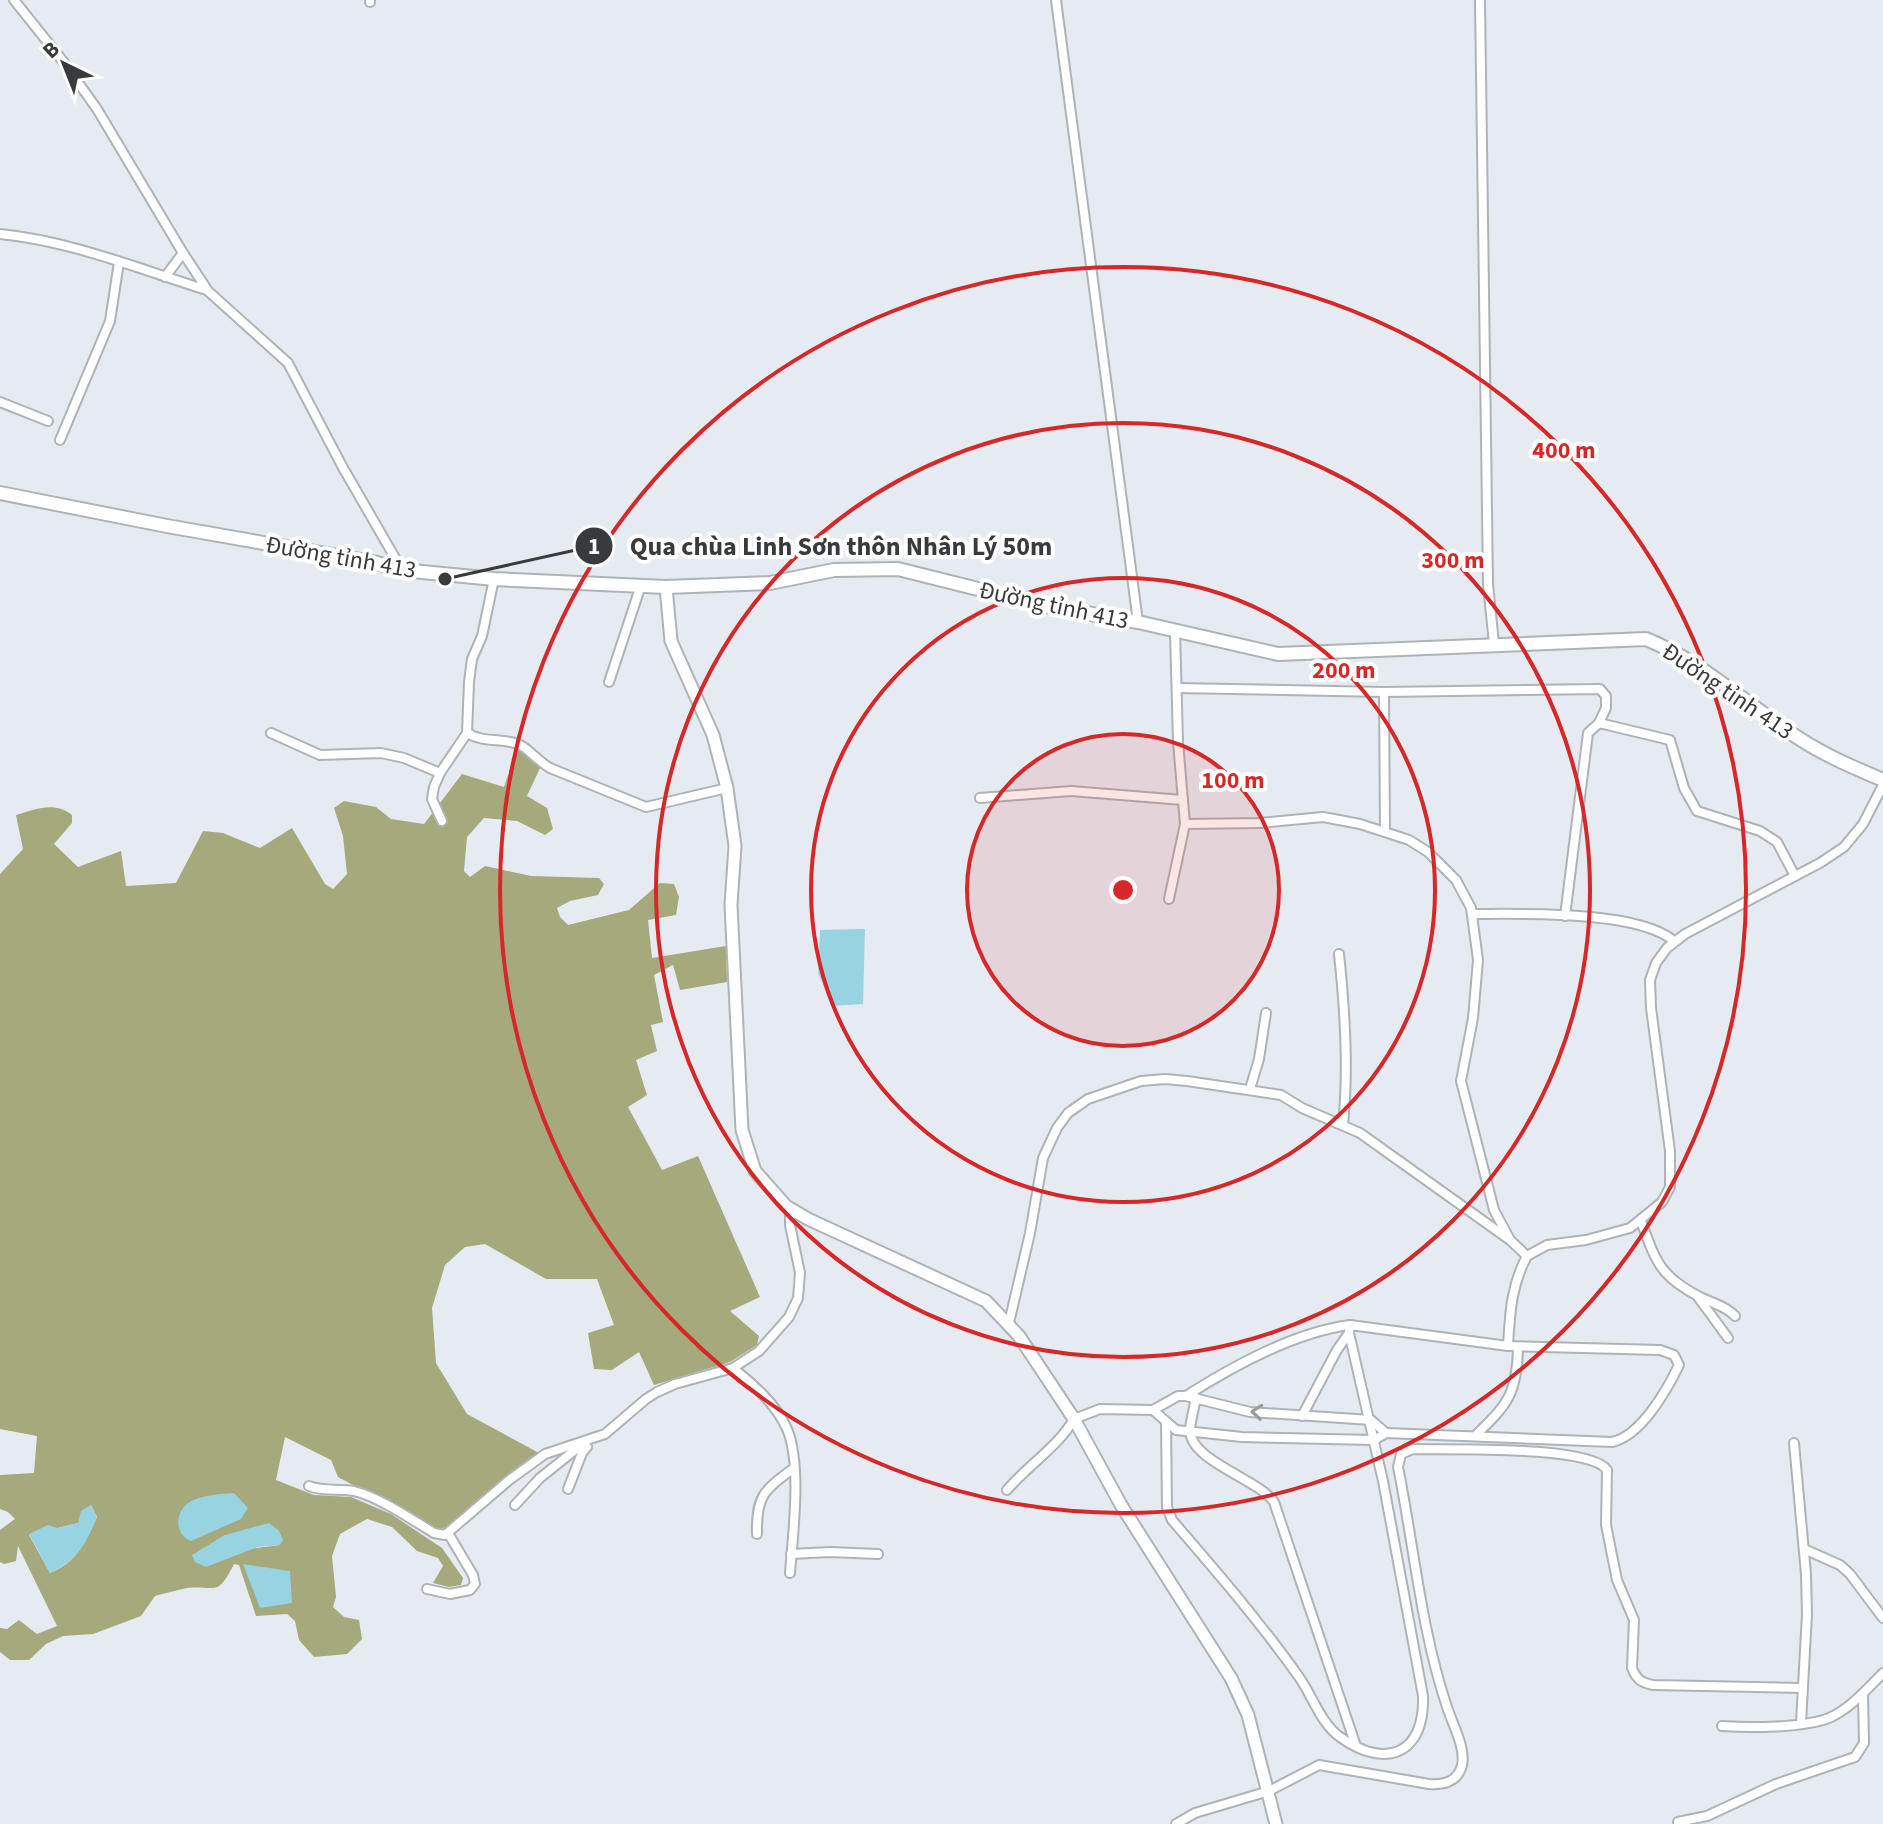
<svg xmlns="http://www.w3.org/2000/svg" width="1883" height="1824" font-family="'Source Sans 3',sans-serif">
	<rect width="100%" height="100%" fill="#e6ebf1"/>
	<path fill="#a5a97b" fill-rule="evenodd" d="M517,748h9l14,20 -13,28 20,12 6,21 -8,6 -28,-14 -33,-3 -17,19 -3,34 6,6 15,-11 46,10 68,2 5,6 -6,11 -28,6 -13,7 3,9 8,8 61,-15 31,-27 14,1 5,13 -3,18 -28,5 4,38 74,-12 1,36 -47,8 -7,-25 -19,10 9,47 -12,3 6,26 -21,9 11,35 -19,12 34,63 36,-14 62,141 -30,14 29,25 -2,9 -27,17 -76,23 -15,-33 -27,18 -18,-1 -6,-36 26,-8 -17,-46h-51l-61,-35 -20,3 -20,18 -13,43 4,55 31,51 72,39 -93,74 -9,3 -99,-53 -7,-17 -46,-23 -9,43 38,15 37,2 40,17 51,34 21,30 -2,7 -12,2 -16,-4 10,-17 -5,-8 -21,-7 -25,-24 -25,-8 -27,15 -8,22 4,41 -3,10 11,10 15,3 3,19 -15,15 -33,3 -15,-17 -4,-19 -8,-7 -31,2 -17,-51 -5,-1c-17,34 -18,21 -47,24 -10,2 -21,5 -32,8l-14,20 -48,18 -30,2 -17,8 -17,16h-19l-10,-8v-24l7,1 12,-9 18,14 20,-8 -39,-80 -2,15 -12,3 -4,-2v-32l15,-11 -7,-7 -8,-3v-34l34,-2 3,-37 -37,-7v-555l23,-25 -7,-34c20,-6 39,-14 56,0v8l-18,21 24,23 43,-16 5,35 50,-3 27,-52 20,2 37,15 32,-20 33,56 8,5 14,-15 -4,-38 -9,-28 10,-7 32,6 15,12 33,5 38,-50 42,13zM91,1505l6,12c-12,26 -20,45 -47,56l-21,-38 49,-12zM225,1535l55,10 -88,11z"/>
	<g fill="#98d3e1">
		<path d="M865,929l-2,75 -32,2 -13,-34 2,-42z"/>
		<path d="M234,1493l14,15 -7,11 -50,22c-16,-6 -17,-27 -3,-38 12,-8 32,-9 46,-10z"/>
		<path d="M91,1505l6,12c-13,29 -18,42 -47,56l-21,-39 19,-9 10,3 20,-5 3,-12z"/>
		<path d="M269,1523l10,8 4,9 -3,5 -22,2 -52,20 -11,-5 -3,-7 33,-20z"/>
		<path d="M243,1564l47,7 2,32 -32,5z"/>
	</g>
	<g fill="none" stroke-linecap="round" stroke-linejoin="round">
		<g stroke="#aeb3b8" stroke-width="12">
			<g id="minor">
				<path d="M14,0l48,60 35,49 86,144 25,38 80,72 54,103 60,104"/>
				<path d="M1056,0l82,622"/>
				<path d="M1480,0l8,584 6,60"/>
				<path d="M370,2v-2"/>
				<path d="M0,234c71,7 139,35 207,56"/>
				<path d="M165,277l18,-24"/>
				<path d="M0,402l48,19"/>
				<path d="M60,440l50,-119 9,-59"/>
				<path d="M609,682l32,-97"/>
				<path d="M1177,688l207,4 216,-3 6,7v12l-7,15 71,17 14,48 13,23 63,20 17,11 18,34"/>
				<path d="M1384,692l1,139"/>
				<path d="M271,733l49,22 61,-2 23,5 36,15"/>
				<path d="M467,733c17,10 35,5 51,11 9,3 21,18 32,24l96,39 81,-19"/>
				<path d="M980,798l91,-7 112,9"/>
				<path d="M442,821l-10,-22 2,-12 6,-14 27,-40 2,-51 3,-23 10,-23 12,-57"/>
				<path d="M1185,824l75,-1 63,-6 37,7 49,16 19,12 28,28 15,28 7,52 -5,58 -12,63 33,129 16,30"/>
				<path d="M1169,899l16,-75 -7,-82 -3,-111"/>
				<path d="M1472,914c49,0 165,-4 202,27"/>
				<path d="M1565,916l23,-183 11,-10"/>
				<path d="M1339,954c6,56 10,115 4,170"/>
				<path d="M1250,1089l9,-30 7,-46"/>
				<path d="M1641,1221c15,41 19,56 61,77 11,5 25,9 33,18"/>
				<path d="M1527,1256l20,-11 39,-5 44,-12 32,-26 8,-15v-36l-19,-143 -1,-28 6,-17 11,-15 18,-14 135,-71 24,-16 19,-23 20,-39"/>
				<path d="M1698,1297l30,41"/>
				<path d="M1009,1323l21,-90 13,-75 14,-30 11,-15 20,-14 53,-18 24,-2 22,2 94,14 21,13 58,25 150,107 17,16c-16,30 -17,57 -19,90"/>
				<path d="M733,1368c21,17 43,36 54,61 15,35 6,105 3,144"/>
				<path d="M1196,1398c-2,10 -5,21 -6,31 -1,32 67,49 84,73l82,244"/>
				<path d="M1153,1410l23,20 66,7 132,3 12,-7 226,9c29,-6 55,-52 67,-77l-5,-10 -14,-5 -152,-4 -158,-21c-56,7 -117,41 -164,71"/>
				<path d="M1302,1416l35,-66 12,-17"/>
				<path d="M1166,1423l1,84 5,13c44,51 88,102 127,157 13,18 22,47 41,60 46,33 85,17 83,-41l-40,-215 -34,-148 1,-8"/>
				<path d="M1475,1436c33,-32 42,-42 43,-89"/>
				<path d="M1794,1443l12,131 1,40 -6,109"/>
				<path d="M309,1486c15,6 29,2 45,5 27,7 55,27 80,42l11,2 63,-54 37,-27 60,-20 41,-35 11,-7 18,-8 58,-16 26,-17 30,-34 9,-19 2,-25 -10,-48v-17"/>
				<path d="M568,1489l14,-36 5,-6"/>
				<path d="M1007,1490c21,-25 51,-43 67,-71l26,-10 53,1 25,-14h8l64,16 121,8 15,13"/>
				<path d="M515,1505l25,-27 45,-36"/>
				<path d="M757,1534c-1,-38 7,-44 37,-66"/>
				<path d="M1804,1549l36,16 10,9 33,44"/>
				<path d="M791,1554l39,-2 48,2"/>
				<path d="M427,1589l23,5 20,-4 5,-6 -2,-9 -25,-42"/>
				<path d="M1722,1726c28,2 81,2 107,-8 21,-9 38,-29 54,-45"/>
				<path d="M1678,1822l29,-6 69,-32 79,-27 9,-14 -1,-49"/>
				<path d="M1176,1824l19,-11 74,-22 50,-26 110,19c15,1 29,-2 33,-19 4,-17 -10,-42 -15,-58 -26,-77 -33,-161 -49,-240l3,-13 12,-5c34,1 177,-4 194,21l-1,55 11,55 17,40 -2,48c4,11 10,15 21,17l148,3"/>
			</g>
		</g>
		<g stroke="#aeb3b8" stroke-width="15">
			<path id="tertiary" d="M666,587l5,54 42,94 14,53 8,58 -4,59 11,225 13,41 31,35 22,13 178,82 33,35 55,83 47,86 110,173 17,37 28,109"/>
		</g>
		<g stroke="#aeb3b8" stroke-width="16">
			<path id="secondary" d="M0,493l167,33 210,37 25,7 92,9 172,8 104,-4 64,-13 64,-1 148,37 92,16 140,32 368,-15c57,23 102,67 154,100 26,17 55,29 83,41"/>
		</g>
		<use href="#minor" stroke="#fff" stroke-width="8"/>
		<use href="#tertiary" stroke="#fff" stroke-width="11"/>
		<use href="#secondary" stroke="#fff" stroke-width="12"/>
	</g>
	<defs><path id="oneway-chevron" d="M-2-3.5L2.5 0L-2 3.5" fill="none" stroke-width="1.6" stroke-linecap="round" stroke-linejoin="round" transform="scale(2)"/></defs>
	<use stroke="#9c9c9e" href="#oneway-chevron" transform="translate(1257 1412) rotate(-174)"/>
	<circle cx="1123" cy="890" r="156" fill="#d62828" fill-opacity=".12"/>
	<g fill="none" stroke="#d62828" stroke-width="4">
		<circle cx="1123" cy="890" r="156"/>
		<circle cx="1123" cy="890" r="312"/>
		<circle cx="1123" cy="890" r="467"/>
		<circle cx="1123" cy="890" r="623"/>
	</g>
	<g text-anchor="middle" stroke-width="8" stroke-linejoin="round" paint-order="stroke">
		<g font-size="24" fill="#383a3c" stroke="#fff">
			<text transform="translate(341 557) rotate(10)" y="8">Đường tỉnh 413</text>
			<text transform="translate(1054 605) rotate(12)" y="8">Đường tỉnh 413</text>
			<text transform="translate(1728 691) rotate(34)" y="8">Đường tỉnh 413</text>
		</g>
	</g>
	<circle cx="1123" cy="890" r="12" fill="#d62828" stroke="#fff" stroke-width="4"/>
	<g font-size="24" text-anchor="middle" font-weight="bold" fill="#d62828" stroke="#fff" stroke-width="8" stroke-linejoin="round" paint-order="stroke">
		<text x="1564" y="458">400 m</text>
		<text x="1453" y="568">300 m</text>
		<text x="1344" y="678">200 m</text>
		<text x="1233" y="788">100 m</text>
	</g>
	<path fill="none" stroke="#383a3c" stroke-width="3" d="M445 579L594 546"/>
	<g fill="#383a3c" stroke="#fff" stroke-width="3">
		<circle cx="445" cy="579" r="8"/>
		<circle cx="594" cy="546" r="20"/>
	</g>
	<g font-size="24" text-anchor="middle" font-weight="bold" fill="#fff">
		<text x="594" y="554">1</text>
	</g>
	<g font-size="26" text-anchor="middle" font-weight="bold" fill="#383a3c" stroke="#fff" stroke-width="8" stroke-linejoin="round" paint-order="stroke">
		<text x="841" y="555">Qua chùa Linh Sơn thôn Nhân Lý 50m</text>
	</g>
	<g transform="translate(64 64) rotate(317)" stroke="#ffffff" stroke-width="6" paint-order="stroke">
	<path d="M0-6L14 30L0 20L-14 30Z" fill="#383a3c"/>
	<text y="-12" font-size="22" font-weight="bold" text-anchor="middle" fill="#383a3c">B</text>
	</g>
</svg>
